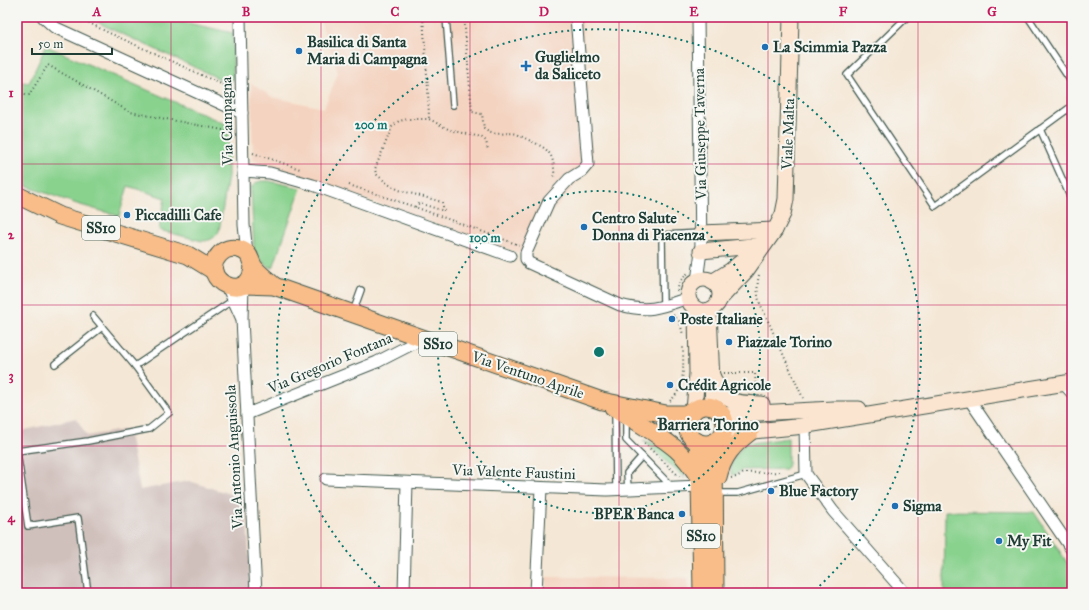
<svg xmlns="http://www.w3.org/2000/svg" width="1089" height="610" font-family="'IM FELL Great Primer',serif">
	<rect width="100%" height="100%" fill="#f6f6f2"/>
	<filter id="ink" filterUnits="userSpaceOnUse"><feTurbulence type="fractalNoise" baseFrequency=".025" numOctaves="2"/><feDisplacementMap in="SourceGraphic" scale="8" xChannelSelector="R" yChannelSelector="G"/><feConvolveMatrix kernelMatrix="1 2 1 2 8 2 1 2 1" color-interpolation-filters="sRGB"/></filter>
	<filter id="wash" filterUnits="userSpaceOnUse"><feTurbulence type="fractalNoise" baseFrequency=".012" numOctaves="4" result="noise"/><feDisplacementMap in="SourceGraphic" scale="16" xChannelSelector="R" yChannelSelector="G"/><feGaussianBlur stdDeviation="0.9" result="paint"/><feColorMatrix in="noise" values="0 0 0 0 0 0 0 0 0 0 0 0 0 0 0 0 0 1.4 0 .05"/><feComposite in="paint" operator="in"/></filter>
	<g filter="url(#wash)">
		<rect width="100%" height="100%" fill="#f5e7d5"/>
		<g fill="#f4d3c0">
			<path d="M319,17h263l11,147 -19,22 -54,67 -267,-93 -2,-77 21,14 52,11 14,-35z"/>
			<path d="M546,577l142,1 1,15h-143z"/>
		</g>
		<path fill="#d0c0bc" d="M76,418l11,18 41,-7 12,61 49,-9 57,18 5,94h-234v-161z"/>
		<g fill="#89d28e" stroke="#548861">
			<path d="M89,17h72l72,16v47h-11l-117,-54z"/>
			<path d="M46,46l182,79v51l-9,55c-4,7 -9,10 -17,10l-43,-11 6,-32 -37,-12 -9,30 -42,-12 -60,-21v-102l12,2z"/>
			<path d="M261,181h8l32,7 -28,80 -6,-2 -8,-8 -5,-9 -3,-61 4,-5z"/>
			<path d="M788,438v26l-2,5 -44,1 -8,5 -3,-1 1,-12 12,-18z"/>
			<path d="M643,440l27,9 13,18 2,12z"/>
			<path d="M945,511l89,1 38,58v23h-128z"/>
		</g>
	</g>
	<g filter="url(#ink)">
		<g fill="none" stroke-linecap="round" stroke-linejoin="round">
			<g stroke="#3f564c" stroke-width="8">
				<g id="lane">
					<path d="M446,17l7,88"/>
					<path d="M907,17l-60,58 88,131 137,-100"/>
					<path d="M1028,17l44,66"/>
					<path d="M1040,129l32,72"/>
					<path d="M663,307l-1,-72 39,-2"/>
					<path d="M353,312l8,-22"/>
					<path d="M93,316l42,50 98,-66"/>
					<path d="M55,364l47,-37"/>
					<path d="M615,412l1,77"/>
					<path d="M626,417v23l45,46"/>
					<path d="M628,489l-1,-16 15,-17"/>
					<path d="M717,493h21l68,-19"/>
					<path d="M88,593l-10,-75 -50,8 -11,-75 71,-10 61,-12 20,-16 -34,-47"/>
				</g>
			</g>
			<g stroke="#3f564c" stroke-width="13">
				<g id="street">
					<path d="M43,17l11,10 188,86"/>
					<path d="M240,17l3,154 1,54 3,28"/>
					<path d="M576,17l12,147 -6,7 -13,8 -20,22 -23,52v6l3,4 91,42c29,8 42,2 68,-7"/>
					<path d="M243,171l27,2 43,12 197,71"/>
					<path d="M697,281l4,-30 -3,-234"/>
					<path d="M243,285l-1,34 14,274"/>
					<path d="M227,286l14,31"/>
					<path d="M1064,384l8,9"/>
					<path d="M969,399l103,151"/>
					<path d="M247,414l130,-52 47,-24"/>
					<path d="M805,425l1,49 27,37 72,82"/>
					<path d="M326,479l281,11 93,-4"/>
					<path d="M404,593l3,-110"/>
					<path d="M536,593l5,-105"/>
				</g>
			</g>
			<g stroke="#3f564c" stroke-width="17">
				<g id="secondary">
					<path d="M701,233l74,-3"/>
					<path d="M701,251l62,-6"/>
					<circle cx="704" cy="295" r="16"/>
					<path d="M712,282l18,-11 22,-18"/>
					<path d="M719,300l27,-29 29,-41 8,-16 3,-15 5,-182"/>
					<path d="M709,310l4,97"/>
					<path d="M711,373c12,30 21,30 51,31"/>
					<path d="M694,411l3,-38 -1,-64"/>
					<path d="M722,415l111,-6h26"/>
					<path d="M723,434l72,-7 277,-45"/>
				</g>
			</g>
			<g stroke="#3f564c" stroke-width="19">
				<g id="primary">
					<path d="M17,195l43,21 128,39 26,16"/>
					<path d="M253,266c-2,41 -57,14 -34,-11 5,-6 13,-8 20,-6 13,4 10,11 15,18 5,7 14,13 20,19"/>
					<path d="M243,285l31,1 328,115 64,13h18l10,-3"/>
					<circle cx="706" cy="425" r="19"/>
					<path d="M613,407c21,13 44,26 63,42 10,9 17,19 24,30"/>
					<path d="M698,442l2,37 2,114"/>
					<path d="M714,442l1,151"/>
					<path d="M718,477c5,-21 15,-32 32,-45"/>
				</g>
			</g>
			<g stroke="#3f564c" stroke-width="2" stroke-dasharray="1 3" stroke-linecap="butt">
				<path d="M78,17l27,14 125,57"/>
				<path d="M423,17l5,72 1,30"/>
				<path d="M464,17l8,95 10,2 2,15c11,9 22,2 33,5 25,14 39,12 37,45"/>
				<path d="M17,92l12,3 19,-30 82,47 98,19"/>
				<path d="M253,153l47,16"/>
				<path d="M349,185l66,22 104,38"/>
				<path d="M415,207l4,-4 25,8 -2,-9 -43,-12 -11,-6 -12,-10 -1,-5 17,-42 7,-6 9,-2h21l21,11 31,7 5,4 2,9"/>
				<path d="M759,275c-2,9 -2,17 0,26l44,97"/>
				<path d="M677,291l3,-10 8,-8"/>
				<path d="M673,315l7,7 3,13"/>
				<path d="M724,373h31l1,18"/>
				<path d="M670,401c16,-14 13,-35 13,-54"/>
				<path d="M644,443l36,34"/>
				<path d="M731,478l5,-1 8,-4 38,-1"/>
			</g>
			<use href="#lane" stroke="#fff" stroke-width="5.5"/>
			<use href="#street" stroke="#fff" stroke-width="11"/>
			<use href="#secondary" stroke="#fce5d0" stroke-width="15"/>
			<use href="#primary" stroke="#f8bd89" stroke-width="17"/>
		</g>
	</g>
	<path fill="none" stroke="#c2185b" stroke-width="1" stroke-opacity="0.55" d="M171,17v576M321,17v576M470,17v576M619,17v576M768,17v576M918,17v576M17,164h1055M17,305h1055M17,446h1055"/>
	<g fill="none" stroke="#0f766e" stroke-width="2" stroke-dasharray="2 4">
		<circle cx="599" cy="352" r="161"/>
		<path d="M384 591A322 322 0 1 1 814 591"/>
	</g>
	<g fill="#1f6fb2" stroke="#f6f6f2" stroke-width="1.5">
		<circle cx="765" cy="47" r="4"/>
		<circle cx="299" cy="51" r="4"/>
		<path d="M524 60h4v4h4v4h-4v4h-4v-4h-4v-4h4z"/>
		<circle cx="127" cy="215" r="4"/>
		<circle cx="584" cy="227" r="4"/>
		<circle cx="672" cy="319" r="4"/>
		<circle cx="729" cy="342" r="4"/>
		<circle cx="670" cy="385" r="4"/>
		<circle cx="771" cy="491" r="4"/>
		<circle cx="895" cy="506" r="4"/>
		<circle cx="682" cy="514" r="4"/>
		<circle cx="999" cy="541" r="4"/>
	</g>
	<g text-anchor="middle" stroke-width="4" stroke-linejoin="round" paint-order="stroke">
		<g fill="#f6f6f2" stroke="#60746d" stroke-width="1">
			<rect x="82" y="216" width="38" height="24" rx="3"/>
			<rect x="419" y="332" width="38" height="24" rx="3"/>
			<rect x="682" y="524" width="38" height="24" rx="3"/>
		</g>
		<g font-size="14" font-weight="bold" fill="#1f3d34">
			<text x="101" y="233">SS10</text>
			<text x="438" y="349">SS10</text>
			<text x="701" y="541">SS10</text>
		</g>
		<g font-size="15" font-weight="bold" fill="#1f3d34" stroke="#f6f6f2" text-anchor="start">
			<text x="307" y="47">Basilica di Santa<tspan x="307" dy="17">Maria di Campagna</tspan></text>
			<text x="773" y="52">La Scimmia Pazza</text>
			<text x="535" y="62">Guglielmo<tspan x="535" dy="17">da Saliceto</tspan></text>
			<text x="135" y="220">Piccadilli Cafe</text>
			<text x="592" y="223">Centro Salute<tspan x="592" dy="17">Donna di Piacenza</tspan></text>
			<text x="680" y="324">Poste Italiane</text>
			<text x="737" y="347">Piazzale Torino</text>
			<text x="678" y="390">Crédit Agricole</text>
			<text x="779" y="496">Blue Factory</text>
			<text x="903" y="511">Sigma</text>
			<text x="674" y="519" text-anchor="end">BPER Banca</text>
			<text x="1007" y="546">My Fit</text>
		</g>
		<g font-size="15" fill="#1f3d34" stroke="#f6f6f2">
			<text transform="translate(227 121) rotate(-91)" y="5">Via Campagna</text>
			<text transform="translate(700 134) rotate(-91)" y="5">Via Giuseppe Taverna</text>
			<text transform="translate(788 134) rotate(-88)" y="5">Viale Malta</text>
			<text transform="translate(330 363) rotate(-23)" y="5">Via Gregorio Fontana</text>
			<text transform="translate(528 375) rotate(19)" y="5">Via Ventuno Aprile</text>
			<text transform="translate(234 457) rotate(-93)" y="5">Via Antonio Anguissola</text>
			<text transform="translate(514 472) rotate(2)" y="5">Via Valente Faustini</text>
		</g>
		<g font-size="16" font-weight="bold" fill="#1f3d34" stroke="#f6f6f2">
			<text x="708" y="430">Barriera Torino</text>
		</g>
	</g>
	<circle cx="599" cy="352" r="6" fill="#0f766e" stroke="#f6f6f2" stroke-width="2"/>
	<g font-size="12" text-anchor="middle" font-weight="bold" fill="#0f766e" stroke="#f6f6f2" stroke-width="4" stroke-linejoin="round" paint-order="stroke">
		<text x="371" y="129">200 m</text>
		<text x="485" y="242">100 m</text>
	</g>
	<rect width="1089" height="610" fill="none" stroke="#f6f6f2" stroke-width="44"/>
	<path d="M32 48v6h80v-6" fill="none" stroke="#1f3d34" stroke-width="2"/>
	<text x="38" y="48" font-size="12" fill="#1f3d34" stroke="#f6f6f2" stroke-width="3" paint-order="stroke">50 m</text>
	<rect x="22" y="22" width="1045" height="566" fill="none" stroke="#c2185b" stroke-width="1.5"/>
	<g font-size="13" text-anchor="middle" font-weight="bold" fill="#c2185b">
		<text x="97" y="16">A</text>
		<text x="246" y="16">B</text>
		<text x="395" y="16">C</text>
		<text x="544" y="16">D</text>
		<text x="694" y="16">E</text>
		<text x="843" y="16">F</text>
		<text x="992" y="16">G</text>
		<text x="11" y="97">1</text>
		<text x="11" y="239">2</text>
		<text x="11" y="380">3</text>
		<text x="11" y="522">4</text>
	</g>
</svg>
